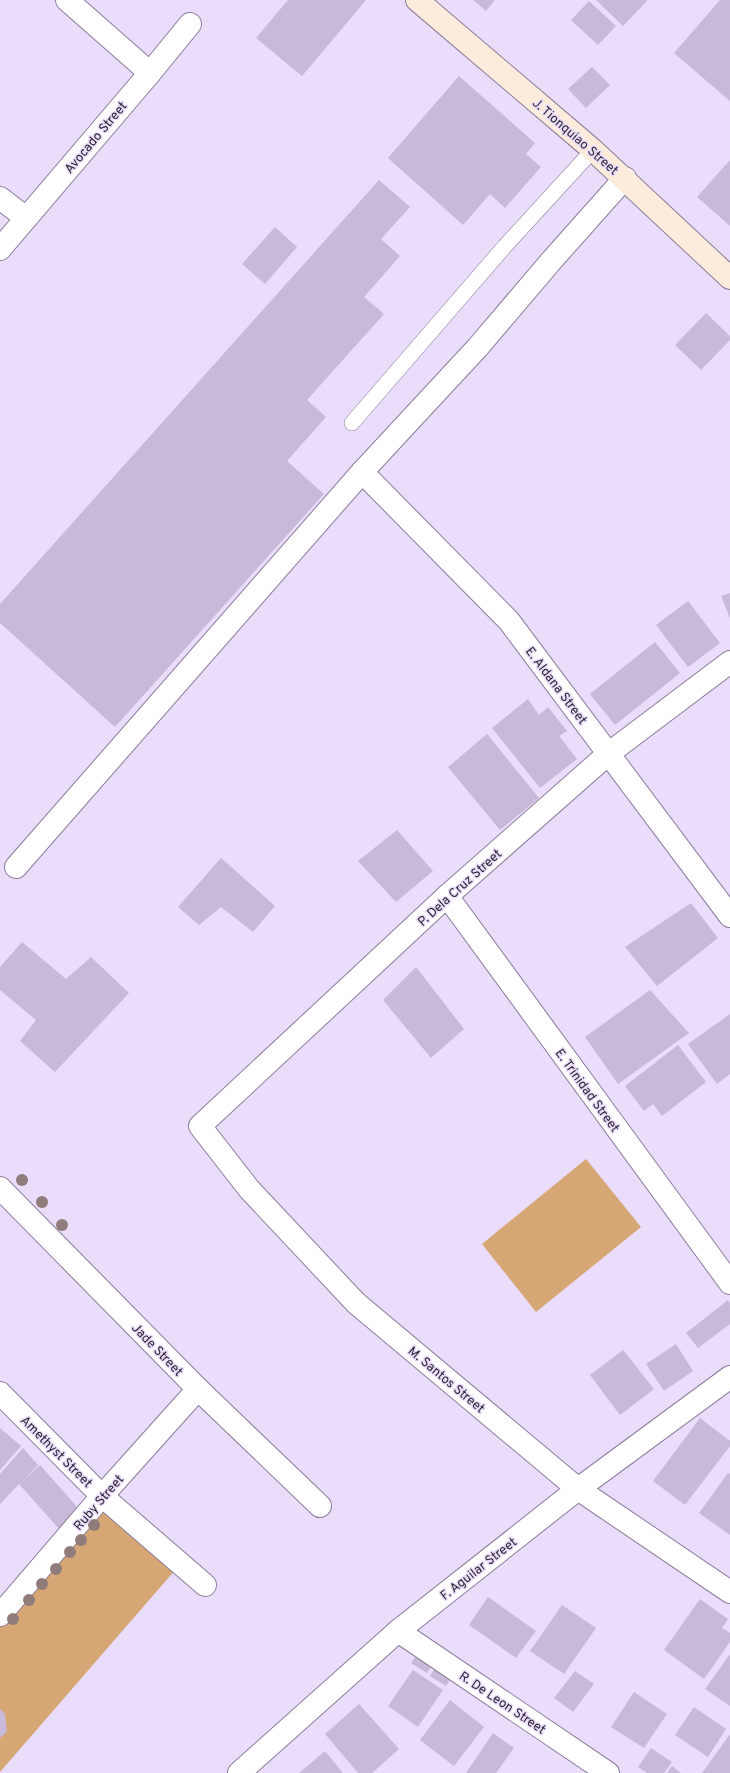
<svg xmlns="http://www.w3.org/2000/svg" width="730" height="1773" font-family="Overpass,sans-serif">
	<rect width="100%" height="100%" fill="#eadcfb"/>
	<g fill="#d6a674">
		<path d="M586,1159l55,68 -105,85 -54,-68z"/>
		<path d="M104,1505l72,64 -176,203v-145z"/>
	</g>
	<g fill="#c7b9d7">
		<path d="M288,0h78l-64,76 -46,-38z"/>
		<path d="M473,0h22l-9,11z"/>
		<path d="M596,0h50l1,1 -24,25z"/>
		<path d="M720,0h10v101l-56,-48z"/>
		<path d="M589,1l27,25 -18,19 -27,-25z"/>
		<path d="M592,67l18,18 -24,23 -18,-19z"/>
		<path d="M459,76l76,67 -9,11 15,13 -36,41 -15,-14 -27,31 -75,-67z"/>
		<path d="M730,160v66l-33,-29z"/>
		<path d="M379,180l31,27 -29,32 19,17 -36,41 20,17 -77,86 19,17 -39,44 37,33 -209,233 -115,-104v-19z"/>
		<path d="M275,227l22,20 -32,37 -23,-20z"/>
		<path d="M706,313l24,23v4l-29,30 -26,-25z"/>
		<path d="M730,593v25l-9,-22z"/>
		<path d="M688,601l32,42 -32,24 -32,-42z"/>
		<path d="M655,642l25,31 -65,52 -25,-31z"/>
		<path d="M528,699l11,16 9,-8 19,24 -8,5 18,23 -37,29 -48,-60z"/>
		<path d="M487,734l52,64 -39,32 -52,-63z"/>
		<path d="M397,830l36,41 -37,31 -38,-41z"/>
		<path d="M221,858l54,48 -22,26 -32,-25 -22,18 -21,-18z"/>
		<path d="M691,903l27,35 -61,48 -32,-39z"/>
		<path d="M22,942l44,37 25,-22 38,36 -74,79 -35,-31 16,-21 -36,-30v-23z"/>
		<path d="M416,967l48,62 -33,29 -48,-58z"/>
		<path d="M650,990l39,43 -71,51 -33,-47z"/>
		<path d="M730,1014v60l-13,10 -29,-40z"/>
		<path d="M678,1045l28,37 -44,34 -9,-12 -9,7 -19,-25z"/>
		<path d="M728,1300l2,3v21l-32,24 -12,-15z"/>
		<path d="M676,1344l17,27 -29,20 -18,-27z"/>
		<path d="M623,1350l31,39 -34,26 -30,-40z"/>
		<path d="M700,1418l30,23v5l-45,59 -32,-24z"/>
		<path d="M0,1428l21,18 -21,24z"/>
		<path d="M23,1448l15,17 -16,17 18,-17 39,44 -19,21 -41,-46 -19,20v-30z"/>
		<path d="M728,1473l2,1v61l-31,-22z"/>
		<path d="M488,1597l48,34 -20,27 -47,-33z"/>
		<path d="M700,1599l28,20 -6,9 8,5v9l-26,37 -40,-29z"/>
		<path d="M562,1605l34,23 -32,46 -34,-23z"/>
		<path d="M421,1649l15,11 -9,13 -16,-10z"/>
		<path d="M730,1654v52l-25,-17z"/>
		<path d="M438,1663l16,10 -8,13 -16,-10z"/>
		<path d="M413,1670l30,20 -25,37 -30,-21z"/>
		<path d="M575,1671l19,13 -21,28 -19,-14z"/>
		<path d="M634,1692l33,22 -23,34 -33,-21z"/>
		<path d="M450,1700l34,27 -30,39 -34,-26z"/>
		<path d="M359,1704l40,45 -27,24h-14l-33,-39z"/>
		<path d="M694,1707l32,22 -18,28 -33,-22z"/>
		<path d="M0,1709l5,5 2,18 -7,6z"/>
		<path d="M493,1733l21,15 -18,25h-30z"/>
		<path d="M730,1734v39h-28z"/>
		<path d="M651,1748l21,14 -8,11h-17l-9,-6z"/>
		<path d="M325,1751l18,22h-44z"/>
		<path d="M672,1766l9,7h-14z"/>
	</g>
	<g fill="none" stroke-linecap="round" stroke-linejoin="round">
		<g stroke="#8b7d9a" stroke-width="16">
			<path id="service" d="M352,423l153,-177 88,-96"/>
		</g>
		<g stroke="#8b7d9a" stroke-width="24">
			<g id="minor">
				<path d="M150,73l40,-49"/>
				<path d="M0,198l26,20"/>
				<path d="M362,472l147,149 221,295"/>
				<path d="M730,662l-122,92 -161,142 -247,230 49,63 107,114 222,186 152,103"/>
				<path d="M16,867l346,-395 116,-125 74,-87 73,-82"/>
				<path d="M447,896l283,387"/>
				<path d="M0,1188l198,201 122,117"/>
				<path d="M0,1393l102,103 103,89"/>
				<path d="M0,1615l102,-119 96,-107"/>
				<path d="M398,1631l210,142"/>
				<path d="M239,1773l159,-142 180,-142 152,-112"/>
			</g>
		</g>
		<g stroke="#8b7d9a" stroke-width="24">
			<path id="tertiary" d="M0,249l150,-176 -83,-73"/>
		</g>
		<g stroke="#8b7d9a" stroke-width="24">
			<path id="secondary" d="M417,0l176,150 137,128"/>
		</g>
		<use href="#service" stroke="#fff" stroke-width="15"/>
		<use href="#minor" stroke="#fff" stroke-width="22"/>
		<use href="#tertiary" stroke="#fff" stroke-width="22"/>
		<use href="#secondary" stroke="#fdecdb" stroke-width="22"/>
	</g>
	<g fill="#907c7a">
		<circle cx="22" cy="1180" r="6"/>
		<circle cx="42" cy="1202" r="6"/>
		<circle cx="62" cy="1225" r="6"/>
		<circle cx="94" cy="1525" r="6"/>
		<circle cx="81" cy="1540" r="6"/>
		<circle cx="70" cy="1552" r="6"/>
		<circle cx="56" cy="1569" r="6"/>
		<circle cx="42" cy="1584" r="6"/>
		<circle cx="29" cy="1600" r="6"/>
		<circle cx="13" cy="1619" r="6"/>
	</g>
	<g text-anchor="middle" stroke-width="3" stroke-linejoin="round" paint-order="stroke">
		<g font-size="13" fill="#2c2632" stroke="#eadcfb">
			<text transform="translate(576 136) rotate(41)" y="5">J. Tionquiao Street</text>
			<text transform="translate(95 137) rotate(-50)" y="5">Avocado Street</text>
			<text transform="translate(557 685) rotate(53)" y="5">E. Aldana Street</text>
			<text transform="translate(459 887) rotate(-42)" y="5">P. Dela Cruz Street</text>
			<text transform="translate(588 1090) rotate(54)" y="5">E. Trinidad Street</text>
			<text transform="translate(158 1349) rotate(46)" y="5">Jade Street</text>
			<text transform="translate(447 1379) rotate(40)" y="5">M. Santos Street</text>
			<text transform="translate(57 1451) rotate(45)" y="5">Amethyst Street</text>
			<text transform="translate(98 1502) rotate(-49)" y="5">Ruby Street</text>
			<text transform="translate(478 1568) rotate(-38)" y="5">F. Aguilar Street</text>
			<text transform="translate(503 1702) rotate(34)" y="5">R. De Leon Street</text>
		</g>
	</g>
</svg>
